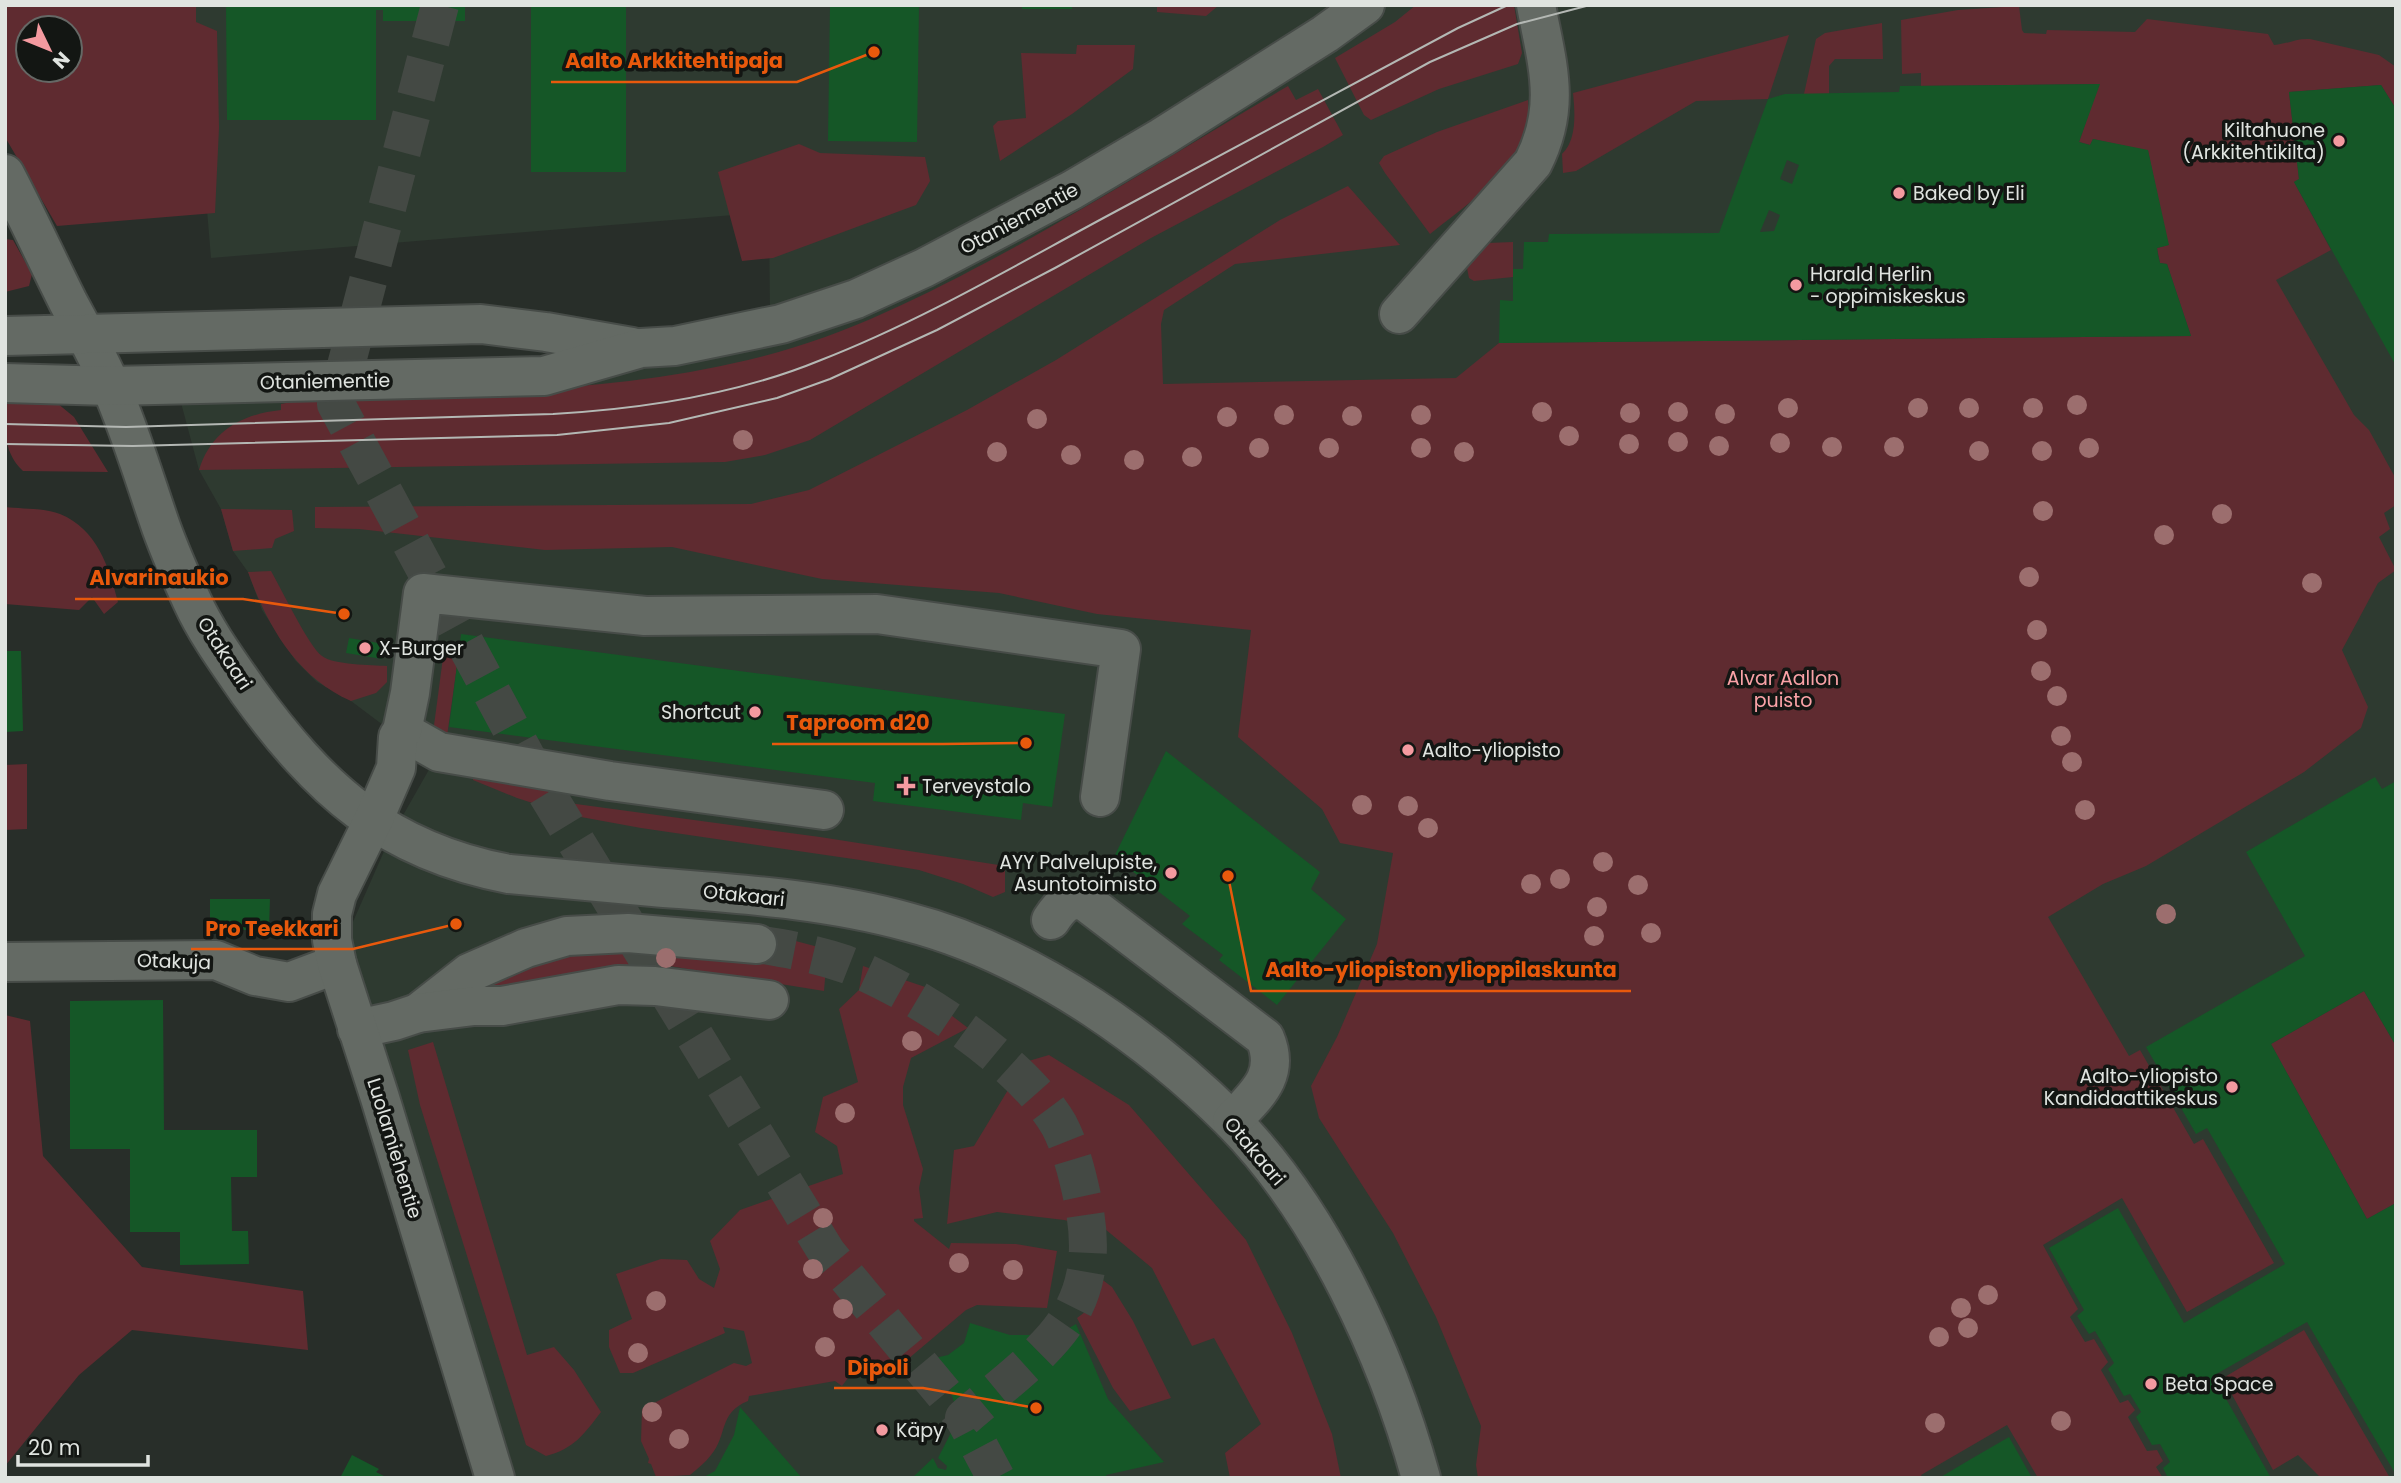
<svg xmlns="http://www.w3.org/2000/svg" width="2401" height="1483" font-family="Poppins,sans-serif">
	<rect width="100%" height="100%" fill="#282e29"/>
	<path fill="#2e3a30" d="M190,5h2206v1473h-1903l-136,-449 -5,-105 37,-84 46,-81 -32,-19 -52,-39 -34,-19 -22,-22 -33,-50 -14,-38 -15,-21 -12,-42 -22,-39 -23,-86 368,-8 226,-59 -1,-105 -558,46z"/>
	<g fill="#5f2b30" fill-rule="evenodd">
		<path d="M5,5h191v17l21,9 2,97 -4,85 -158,13 -52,-89zM28,28h42v42h-42z"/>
		<path d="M1157,5h62l-13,11 -49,-4z"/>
		<path d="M1416,5h98l8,48 -4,11 -79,25 -68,31 -7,-5 -29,-57 60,-36z"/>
		<path d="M2019,6l3,24 2,3 22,1 1,-4 88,2 12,-13 121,15 6,11c14,-1 22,-7 36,-6l69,16 17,12v42l-15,-24 -92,7 10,87 -5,3 37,68 -55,30 78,135 15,15 27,49v26l-12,8 6,16 -11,8 17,33 -18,13 -36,67 26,57 -7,21 -57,44 -158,94 -43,18 -55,33 81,139 11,-6 54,94 9,-5 71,124 -87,49 -65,-114 -79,47 35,64 -8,8 15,25 9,-3 14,23 -7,8 19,33 8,-3 7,10 -7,7 19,34 10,-1 6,11 -7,6 7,11h-125l-31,-53 -86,50 2,3h-445l-2,-13 5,-39 -45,-109 -43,-84 -74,-115 -8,-32 26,-49 40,-93 16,-91 -53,-10 -18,-34 -84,-72 13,-107 -154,-16 -98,-21 -177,-14 -150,-32 -127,3 -186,-21 -44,-1v-21l436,-3 58,-14 158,-80 89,-50 224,-140 68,-34 52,59 -165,19 -71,46 -3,14 2,60 293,-6 43,-35 692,-7 -24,-72 -7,-1 -3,-15 11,-3 -20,-94 -55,-12 -3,6 -11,-3 20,-58 -178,2v-13l-19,1 -1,-54 57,-10z"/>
		<path d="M1882,23l1,36h-48l-6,7v28h-25l12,-55 9,-6z"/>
		<path d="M1789,35l-21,64 -72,2 -120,70 -13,2 -1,-19c15,-14 13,-41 11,-61z"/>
		<path d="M1077,45h58l-2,24 -61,45 -72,47 -7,-35 5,-5 28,-3 -5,-65 55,1z"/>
		<path d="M1288,86l8,14 22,-11 25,46 -20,12 -172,91 -341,202 -45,15 -40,7 -526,8c12,-39 43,-56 82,-60v-6l31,-6c146,-6 294,-4 436,-38 95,-22 182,-67 267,-113 92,-51 182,-107 273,-161z"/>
		<path d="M1528,100c0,7 1,15 0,22 -5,45 -64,85 -98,112l-45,-61 -6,-10 5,-7 53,-24z"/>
		<path d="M799,144l21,9 105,4 5,24 -14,24 -143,53 -31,3 -24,-89z"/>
		<path d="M5,239l8,1 19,34 -3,12 -24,6z"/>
		<path d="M1513,242v35l-39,4 -5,-3 -2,-10 21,-25z"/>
		<path d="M5,395l52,8 17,14 34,55 -85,-1c-22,-21 -18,-47 -18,-76z"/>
		<path d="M5,507c17,2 40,1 55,7 37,15 49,53 58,88l-14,12 -12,-17 -13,13 -74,-6z"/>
		<path d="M221,509l71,1 2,21 -19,8 -3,9 -39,3z"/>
		<path d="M271,571c10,17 38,76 51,85 11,9 50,9 65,10v16l-11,11 -25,8c-55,-24 -84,-76 -103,-129z"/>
		<path d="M444,650l15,2 -12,84 -14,-3z"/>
		<path d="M27,764v65l-22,1v-65z"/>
		<path d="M473,776l82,16 -1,9 266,36 185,29v26l-12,5 -30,-13 -44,-14 -59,-10 -219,-32 -71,-13 -53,-17 -44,-18z"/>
		<path d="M758,931l64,17 4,19 -2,24 -167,-27 -54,7 -102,23 -8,-11 35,-18 40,-13z"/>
		<path d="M863,966l77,26 -1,14 29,22 -57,30 -8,29v18l20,64 -4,19 4,30 -9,1v2l35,28 2,-6 65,1 41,7 -10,57 -70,-3 -11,5 -71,60 -47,8 -6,8 -7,-5 -86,15 -1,5c-30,12 -20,34 -37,54 -6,8 -14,14 -21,20l-34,2 -5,-13 -3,-1 1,-4 -8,-18 1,-32 92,-46 12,3 6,-3 -8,-32 -21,-4 2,6 -92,40h-13l-11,-26v-17l23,-11 -16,-45 45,-15 26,1 12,19 15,9 6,-19 -10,-28 30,-31 103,-36 -6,-28 -22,-14 8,-35 35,-15 -19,-73 20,-19z"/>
		<path d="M2364,991l32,55v157l-29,16 -96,-175z"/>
		<path d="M5,1015l25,6 13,135 99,111 161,24 5,59 -176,-20 -53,45 -74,91z"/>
		<path d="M433,1042l94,313 27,-8 20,23 27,42c-17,22 -27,37 -55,44l-20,-11 -106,-340 -12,-55z"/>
		<path d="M1049,1055l80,50 117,135 46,93 40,101 9,44h-111l-5,-25 36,-29 -47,-86 -22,8 -40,-78 -47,-39 -41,-9 -67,-8 -50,12 7,-74 20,-4 51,-84z"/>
		<path d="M1096,1275l16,12 21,34 38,77 -41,13 -17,-23 -36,-70 12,-9z"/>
		<path d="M2304,1330l86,148h-69l-23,-23 -25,15 -50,-92z"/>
	</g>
	<g fill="#155727" fill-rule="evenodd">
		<path d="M226,5h239v16h-82v-11h-7v110h-149z"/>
		<rect x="531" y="5" width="95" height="167"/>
		<path d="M830,5h89l-2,137 -89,-1z"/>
		<rect x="1022" y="5" width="50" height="4"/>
		<path d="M2100,84l-21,58 11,3 3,-6 55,11 21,95 -12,3 1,7 2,8 7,1 24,72 -692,7 1,-43 13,1v-32h10l1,-27h24l1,-8 170,-1 49,-134 17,-5 114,-2 1,-6zM1787,160l12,5 -7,19 -12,-5zM1769,210l11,5 -6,16 -14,1z"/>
		<path d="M2381,85l15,24v257l-102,-184 5,-3 -10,-87z"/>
		<path d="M461,634l604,80 -13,93 -29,-4 -2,17 -148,-19 2,-18 -426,-56z"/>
		<path d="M349,638l35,6 -2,15 -36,-6z"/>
		<path d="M5,651h16l2,80 -18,1z"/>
		<path d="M1166,751l154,121 -9,17 35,30 -69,86 -58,-45 4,-5 -41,-31 8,-8 -76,-59z"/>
		<path d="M2375,777l7,12 14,-8v265l-32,-55 -93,53 96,175 29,-16v272l-89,-153 -94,54 58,102h-103l-5,-10 7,-6 -10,-18 -8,1 -16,-28 5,-5 -11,-18 -6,2 -16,-27 6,-6 -19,-32 -6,3 -12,-18 7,-6 -35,-62 69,-40 66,115 101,-59 -78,-136 -11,6 -50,-87 159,-91 -59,-104z"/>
		<path d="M210,899h60l-1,31h-59z"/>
		<path d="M894,968l9,5 -5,9 -9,-5z"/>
		<path d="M163,1000l1,130h93v47h-26l1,54h16l1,33 -69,1v-33h-50v-83h-60v-148z"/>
		<path d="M970,1323l40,12h47l19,-11 32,75 56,63 -58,13 2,3h-196l21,-20 5,10 8,2 1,-4 -9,-8 21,-41 -12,-36 -12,-23 13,-3 16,-12z"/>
		<path d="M740,1407l62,71h-100l13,-7 19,-36z"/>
		<path d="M2009,1437l23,41h-93l32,-19z"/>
		<path d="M352,1455l27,14 -3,3 12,6h-48z"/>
	</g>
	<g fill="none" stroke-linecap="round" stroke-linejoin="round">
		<g stroke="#444944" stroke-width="38" stroke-dasharray="38 19" stroke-linecap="butt">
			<path d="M440,5l-104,399 206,382 285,467 137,165"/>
			<path d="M757,944c30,5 60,10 88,20 68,26 178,98 214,161 12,23 19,52 24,76 8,39 8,78 -13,114 -22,38 -72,73 -106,103l32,60"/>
		</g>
		<g stroke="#474c48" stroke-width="42">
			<g id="minor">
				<path d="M5,174c22,42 42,86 63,128 15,28 31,56 43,85 20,46 34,94 50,140 9,25 20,50 31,74 14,31 36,61 56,90 71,98 138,160 261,183 48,4 96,9 144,13 85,7 172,12 255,35 66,17 127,48 184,85 50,33 97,71 140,114 90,91 155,234 189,357"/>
				<path d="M1399,314l134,-151c29,-57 14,-99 3,-158"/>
				<path d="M5,336l476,-12 65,8 86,15"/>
				<path d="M5,383l106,3 433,-10 97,-28 34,-2 106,-22 75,-25 68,-31 148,-78 90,-53 163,-103 40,-29"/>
				<path d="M402,731l37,21 171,29 214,29"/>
				<path d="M1051,920c9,-14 18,-24 35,-18l179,136c16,38 -9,57 -33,83"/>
				<path d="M5,962l211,-2 39,16 34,6 48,-18"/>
				<path d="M418,1013l51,-40 57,-25 41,-12 61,-3 129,11"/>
				<path d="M357,1029l37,-8 24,-8 56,-7h28l116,-21 37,1 114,14"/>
				<path d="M495,1478l-115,-380 -43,-134 -5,-24v-26l5,-20 36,-73 23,-53 2,-31 4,-6 8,-38 13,-100 222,23 232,-2 244,35 -21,148"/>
			</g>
		</g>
		<use href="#minor" stroke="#646a64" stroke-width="38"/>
		<g stroke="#b4b8b4" stroke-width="2">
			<path d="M5,424l121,3 427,-13c91,-5 183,-19 268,-54 100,-39 193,-94 288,-145 116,-62 232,-124 349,-187l50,-23"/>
			<path d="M5,444l128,2 424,-11 112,-12 108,-25 53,-19 107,-49 118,-62 375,-206 87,-38 73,-19"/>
		</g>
	</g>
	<g fill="#9c6e6e">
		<circle cx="2077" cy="405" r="10"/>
		<circle cx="1788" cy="408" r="10"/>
		<circle cx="1918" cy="408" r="10"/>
		<circle cx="1969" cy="408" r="10"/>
		<circle cx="2033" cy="408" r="10"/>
		<circle cx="1542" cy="412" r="10"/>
		<circle cx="1678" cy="412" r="10"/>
		<circle cx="1630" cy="413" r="10"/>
		<circle cx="1725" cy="414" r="10"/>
		<circle cx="1284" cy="415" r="10"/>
		<circle cx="1421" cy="415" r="10"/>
		<circle cx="1352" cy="416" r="10"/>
		<circle cx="1227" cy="417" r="10"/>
		<circle cx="1037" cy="419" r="10"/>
		<circle cx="1569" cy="436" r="10"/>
		<circle cx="743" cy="440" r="10"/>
		<circle cx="1678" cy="442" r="10"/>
		<circle cx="1780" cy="443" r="10"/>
		<circle cx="1629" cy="444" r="10"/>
		<circle cx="1719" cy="446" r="10"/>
		<circle cx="1832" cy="447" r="10"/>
		<circle cx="1894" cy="447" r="10"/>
		<circle cx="1259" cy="448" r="10"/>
		<circle cx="1329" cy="448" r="10"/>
		<circle cx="1421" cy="448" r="10"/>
		<circle cx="2089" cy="448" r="10"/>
		<circle cx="1979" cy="451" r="10"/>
		<circle cx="2042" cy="451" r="10"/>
		<circle cx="997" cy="452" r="10"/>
		<circle cx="1464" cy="452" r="10"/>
		<circle cx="1071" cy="455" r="10"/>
		<circle cx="1192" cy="457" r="10"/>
		<circle cx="1134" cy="460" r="10"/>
		<circle cx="2043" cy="511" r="10"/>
		<circle cx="2222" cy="514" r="10"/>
		<circle cx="2164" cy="535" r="10"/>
		<circle cx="2029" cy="577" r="10"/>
		<circle cx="2312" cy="583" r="10"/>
		<circle cx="2037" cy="630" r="10"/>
		<circle cx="2041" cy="671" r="10"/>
		<circle cx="2057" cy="696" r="10"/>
		<circle cx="2061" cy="736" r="10"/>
		<circle cx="2072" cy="762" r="10"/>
		<circle cx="1362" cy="805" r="10"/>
		<circle cx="1408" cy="806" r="10"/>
		<circle cx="2085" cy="810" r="10"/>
		<circle cx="1428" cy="828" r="10"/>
		<circle cx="1603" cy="862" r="10"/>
		<circle cx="1560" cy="879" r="10"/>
		<circle cx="1531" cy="884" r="10"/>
		<circle cx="1638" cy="885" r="10"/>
		<circle cx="1597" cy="907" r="10"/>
		<circle cx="2166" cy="914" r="10"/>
		<circle cx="1651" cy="933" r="10"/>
		<circle cx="1594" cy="936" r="10"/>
		<circle cx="666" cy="958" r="10"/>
		<circle cx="912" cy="1041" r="10"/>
		<circle cx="845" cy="1113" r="10"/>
		<circle cx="823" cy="1218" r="10"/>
		<circle cx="959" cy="1263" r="10"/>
		<circle cx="813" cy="1269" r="10"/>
		<circle cx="1013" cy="1270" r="10"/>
		<circle cx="1988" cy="1295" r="10"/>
		<circle cx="656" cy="1301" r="10"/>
		<circle cx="1961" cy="1308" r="10"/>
		<circle cx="843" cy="1309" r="10"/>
		<circle cx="1968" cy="1328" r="10"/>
		<circle cx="1939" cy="1337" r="10"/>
		<circle cx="825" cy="1347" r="10"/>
		<circle cx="638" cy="1353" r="10"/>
		<circle cx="652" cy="1412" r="10"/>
		<circle cx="2061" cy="1421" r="10"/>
		<circle cx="1935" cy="1423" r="10"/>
		<circle cx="679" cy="1439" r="10"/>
	</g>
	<g fill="#f49aa0" stroke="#131613" stroke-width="2.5">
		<circle cx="2339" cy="141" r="7"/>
		<circle cx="1899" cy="193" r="7"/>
		<circle cx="1796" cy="285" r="7"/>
		<circle cx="365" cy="648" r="7"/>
		<circle cx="755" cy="712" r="7"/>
		<circle cx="1408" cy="750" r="7"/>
		<path d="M902.5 775.5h7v7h7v7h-7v7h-7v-7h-7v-7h7z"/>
		<circle cx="1171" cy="873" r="7"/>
		<circle cx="2232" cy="1087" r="7"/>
		<circle cx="2151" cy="1384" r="7"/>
		<circle cx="882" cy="1430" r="7"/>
	</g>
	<g text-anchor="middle" stroke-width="7" stroke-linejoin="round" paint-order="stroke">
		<g font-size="19" fill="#e0e4e0" stroke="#131613" text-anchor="start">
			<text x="2325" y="137" text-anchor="end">Kiltahuone<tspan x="2325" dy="22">(Arkkitehtikilta)</tspan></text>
			<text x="1913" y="200">Baked by Eli</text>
			<text x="1810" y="281">Harald Herlin<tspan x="1810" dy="22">- oppimiskeskus</tspan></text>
			<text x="379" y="655">X-Burger</text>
			<text x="741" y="719" text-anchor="end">Shortcut</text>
			<text x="1422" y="757">Aalto-yliopisto</text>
			<text x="922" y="793">Terveystalo</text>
			<text x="1157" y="869" text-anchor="end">AYY Palvelupiste,<tspan x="1157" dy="22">Asuntotoimisto</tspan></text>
			<text x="2218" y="1083" text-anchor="end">Aalto-yliopisto<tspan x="2218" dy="22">Kandidaattikeskus</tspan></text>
			<text x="2165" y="1391">Beta Space</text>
			<text x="896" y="1437">Käpy</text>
		</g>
		<g font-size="19" fill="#e0e4e0" stroke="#131613">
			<text transform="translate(1019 218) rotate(-28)" y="7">Otaniementie</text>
			<text transform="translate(325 381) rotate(-1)" y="7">Otaniementie</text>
			<text transform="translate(225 653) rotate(57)" y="7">Otakaari</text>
			<text transform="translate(744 895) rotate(6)" y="7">Otakaari</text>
			<text transform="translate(174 961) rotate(2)" y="7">Otakuja</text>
			<text transform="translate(395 1148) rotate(73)" y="7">Luolamiehentie</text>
			<text transform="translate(1255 1151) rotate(50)" y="7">Otakaari</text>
		</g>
		<g font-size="19" fill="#faa2a7" stroke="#131613">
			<text x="1783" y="685">Alvar Aallon<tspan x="1783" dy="22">puisto</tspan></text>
		</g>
	</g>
	<path fill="none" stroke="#e8590c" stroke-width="2.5" d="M874 52L797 82H551M344 614L243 599H75M1026 743L943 744H772M456 924L353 949H191M1228 876L1251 991H1631M1036 1408L923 1388H834"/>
	<g fill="#e8590c" stroke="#131613" stroke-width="2.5">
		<circle cx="874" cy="52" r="7"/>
		<circle cx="344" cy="614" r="7"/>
		<circle cx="1026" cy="743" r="7"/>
		<circle cx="456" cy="924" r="7"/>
		<circle cx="1228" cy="876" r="7"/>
		<circle cx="1036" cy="1408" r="7"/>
	</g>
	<g font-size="21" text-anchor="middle" font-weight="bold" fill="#e8590c" stroke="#131613" stroke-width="7" stroke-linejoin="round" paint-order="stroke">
		<text x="674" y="68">Aalto Arkkitehtipaja</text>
		<text x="159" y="585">Alvarinaukio</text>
		<text x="858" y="730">Taproom d20</text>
		<text x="272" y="936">Pro Teekkari</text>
		<text x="1441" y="977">Aalto-yliopiston ylioppilaskunta</text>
		<text x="878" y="1375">Dipoli</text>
	</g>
	<rect width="2401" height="1483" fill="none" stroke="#e0e4e0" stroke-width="14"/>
	<g transform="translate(49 49) rotate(133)"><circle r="33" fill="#131613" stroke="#656865" stroke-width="2"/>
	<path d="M0-5L12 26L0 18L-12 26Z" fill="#f49aa0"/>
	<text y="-10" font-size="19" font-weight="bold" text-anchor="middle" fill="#e0e4e0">N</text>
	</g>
	<path d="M18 1455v10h130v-10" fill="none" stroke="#e0e4e0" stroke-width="3.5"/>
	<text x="28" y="1455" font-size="21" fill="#e0e4e0" stroke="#131613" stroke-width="5" paint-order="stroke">20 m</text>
</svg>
